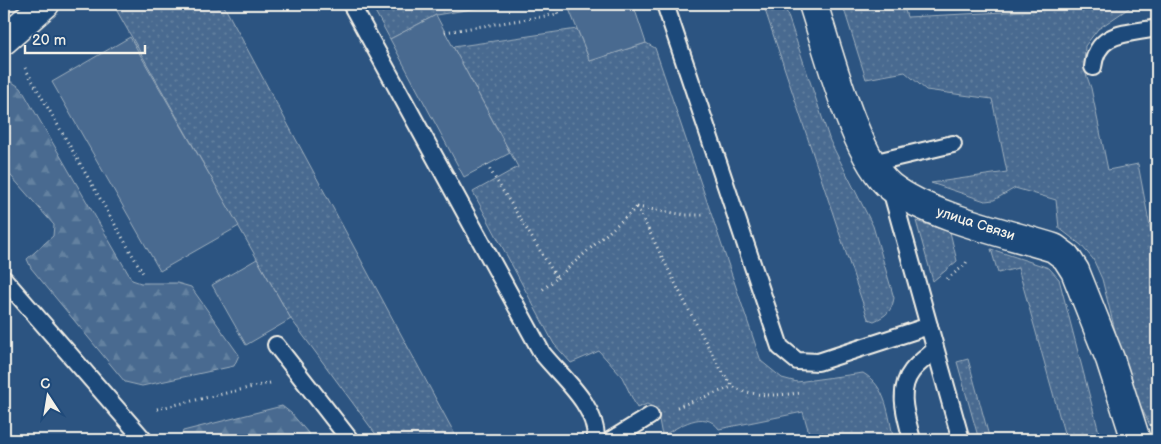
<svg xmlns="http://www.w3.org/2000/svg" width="1161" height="444" font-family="'Balsamiq Sans',sans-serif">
	<defs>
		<pattern id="grass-dots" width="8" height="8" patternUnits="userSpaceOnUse" patternTransform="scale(1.25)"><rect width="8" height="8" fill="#496b90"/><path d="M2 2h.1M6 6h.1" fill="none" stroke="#6481a0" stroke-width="1.8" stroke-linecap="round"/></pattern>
		<pattern id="forest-firs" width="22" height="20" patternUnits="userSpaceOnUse" patternTransform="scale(1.25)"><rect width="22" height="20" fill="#496b90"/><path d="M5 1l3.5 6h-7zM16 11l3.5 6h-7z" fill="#6481a0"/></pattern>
	</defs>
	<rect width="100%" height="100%" fill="#2c5481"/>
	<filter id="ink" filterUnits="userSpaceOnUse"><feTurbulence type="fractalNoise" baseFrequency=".02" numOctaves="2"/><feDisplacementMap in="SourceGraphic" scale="10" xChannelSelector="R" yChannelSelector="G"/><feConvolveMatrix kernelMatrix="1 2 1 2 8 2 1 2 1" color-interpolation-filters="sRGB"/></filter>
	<g filter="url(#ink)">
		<g fill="url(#grass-dots)" stroke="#9eaebc">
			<path d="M113,4h110l235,436h-78l-89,-121z"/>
			<path d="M371,4h130l-65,11 -46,24z"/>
			<path d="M763,4h21l46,137 43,85 21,72c-2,13 -8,18 -20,23l-6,-2z"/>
			<path d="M844,4h59l4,13 136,-7 34,-6h58l-37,25 -13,17 -1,22 7,20 17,82 30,-6 19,100v176l-30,-62 -25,-99 -9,-20 -12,-14 -22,-17 -3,-28 -41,-12 -21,12 -9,1 -54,-18 76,-11 -15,-73 -66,-9 -21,-18 -39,7 -23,-73z"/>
			<path d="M577,29l13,32 56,-18 9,5 106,313 21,17 15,4 66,-9c24,14 25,42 31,67h-83l-8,-28 -84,17c-15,-21 -40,-2 -57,7l-5,-27 -10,-5 -10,4 -15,-31 -23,-26 -28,12 -17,-19 -81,-152 45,-25 -65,-120z"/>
			<path d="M916,221l34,11 7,29 -24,20z"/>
			<path d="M991,249l58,19 10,11 42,161h-35l-48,-172 -20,5z"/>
			<path d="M968,359l22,81h-11l-22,-78z"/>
		</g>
		<g fill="url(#forest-firs)" stroke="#9eaebc">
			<path d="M12,82l9,6 111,192 9,3h36l14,4 48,68 -5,11 -92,20 -17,-4 -94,-114 -4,-9 26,-23 1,-11 -50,-57v-85z"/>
			<path d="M282,406l9,7 23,27h-136l5,-9z"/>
		</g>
		<g fill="#496b90" stroke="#9eaebc">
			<path d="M567,4h66l13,39 -56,18z"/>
			<path d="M436,15l74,138 -46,24 -74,-138z"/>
			<path d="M130,37l109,189 -79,45 -108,-189z"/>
			<path d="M257,259l34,60 -45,26 -34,-60z"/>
		</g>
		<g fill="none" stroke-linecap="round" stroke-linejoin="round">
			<g stroke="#f4f1e8" stroke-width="20">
				<g id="lane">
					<path d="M351,4l191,349c20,25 55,52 54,87"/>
					<path d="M665,4l115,343 17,14 21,1 111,-36 32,114"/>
					<path d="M1093,67c4,-36 34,-33 64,-39"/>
					<path d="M872,163l81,-19"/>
					<path d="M890,186l39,140"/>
					<path d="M4,279l140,161"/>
					<path d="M276,345l74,95"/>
					<path d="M611,440l39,-24"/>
					<path d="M912,440c-5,-21 -16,-49 0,-69 6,-8 16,-15 23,-21"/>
				</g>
			</g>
			<g stroke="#f4f1e8" stroke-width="31">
				<g id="street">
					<path d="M813,4c15,45 42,155 78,183 39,30 115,46 163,61l12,9 9,14 35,88 26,81"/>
					<path d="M4,40l41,-36"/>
				</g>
			</g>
			<g stroke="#f4f1e8" stroke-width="3" stroke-dasharray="1 4" stroke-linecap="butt">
				<path d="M445,32l113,-18 -4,-10"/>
				<path d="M25,68l119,207"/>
				<path d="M487,165l70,113 -15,12"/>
				<path d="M637,207c12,23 85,174 97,180 22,11 44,8 67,6"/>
				<path d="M637,207l49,8h19"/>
				<path d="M557,278l80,-71"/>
				<path d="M947,279l18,-14 3,-6"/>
				<path d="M677,407l55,-20"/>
				<path d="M157,409l113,-26"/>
			</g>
			<use href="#lane" stroke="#1f4a7a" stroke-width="16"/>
			<use href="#street" stroke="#1f4a7a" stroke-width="28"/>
		</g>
	</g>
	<g text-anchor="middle" stroke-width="5" stroke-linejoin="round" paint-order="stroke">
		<g font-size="14" fill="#f4f1e8" stroke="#1f4a7a">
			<text transform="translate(976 223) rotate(18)" y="5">улица Связи</text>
		</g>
	</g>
	<rect width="1161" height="444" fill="none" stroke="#1f4a7a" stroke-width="20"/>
	<rect x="10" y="10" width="1141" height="424" fill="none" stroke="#f4f1e8" stroke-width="2" filter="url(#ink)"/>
	<g transform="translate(48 396) rotate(348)" stroke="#1f4a7a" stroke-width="4" paint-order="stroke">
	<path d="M0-4L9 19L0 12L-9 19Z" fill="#f4f1e8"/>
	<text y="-8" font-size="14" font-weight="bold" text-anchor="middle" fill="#f4f1e8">С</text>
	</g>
	<path d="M25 45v8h120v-8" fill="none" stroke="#f4f1e8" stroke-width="2.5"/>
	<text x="32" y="45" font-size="15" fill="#f4f1e8" stroke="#1f4a7a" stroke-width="4" paint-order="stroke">20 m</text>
</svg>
